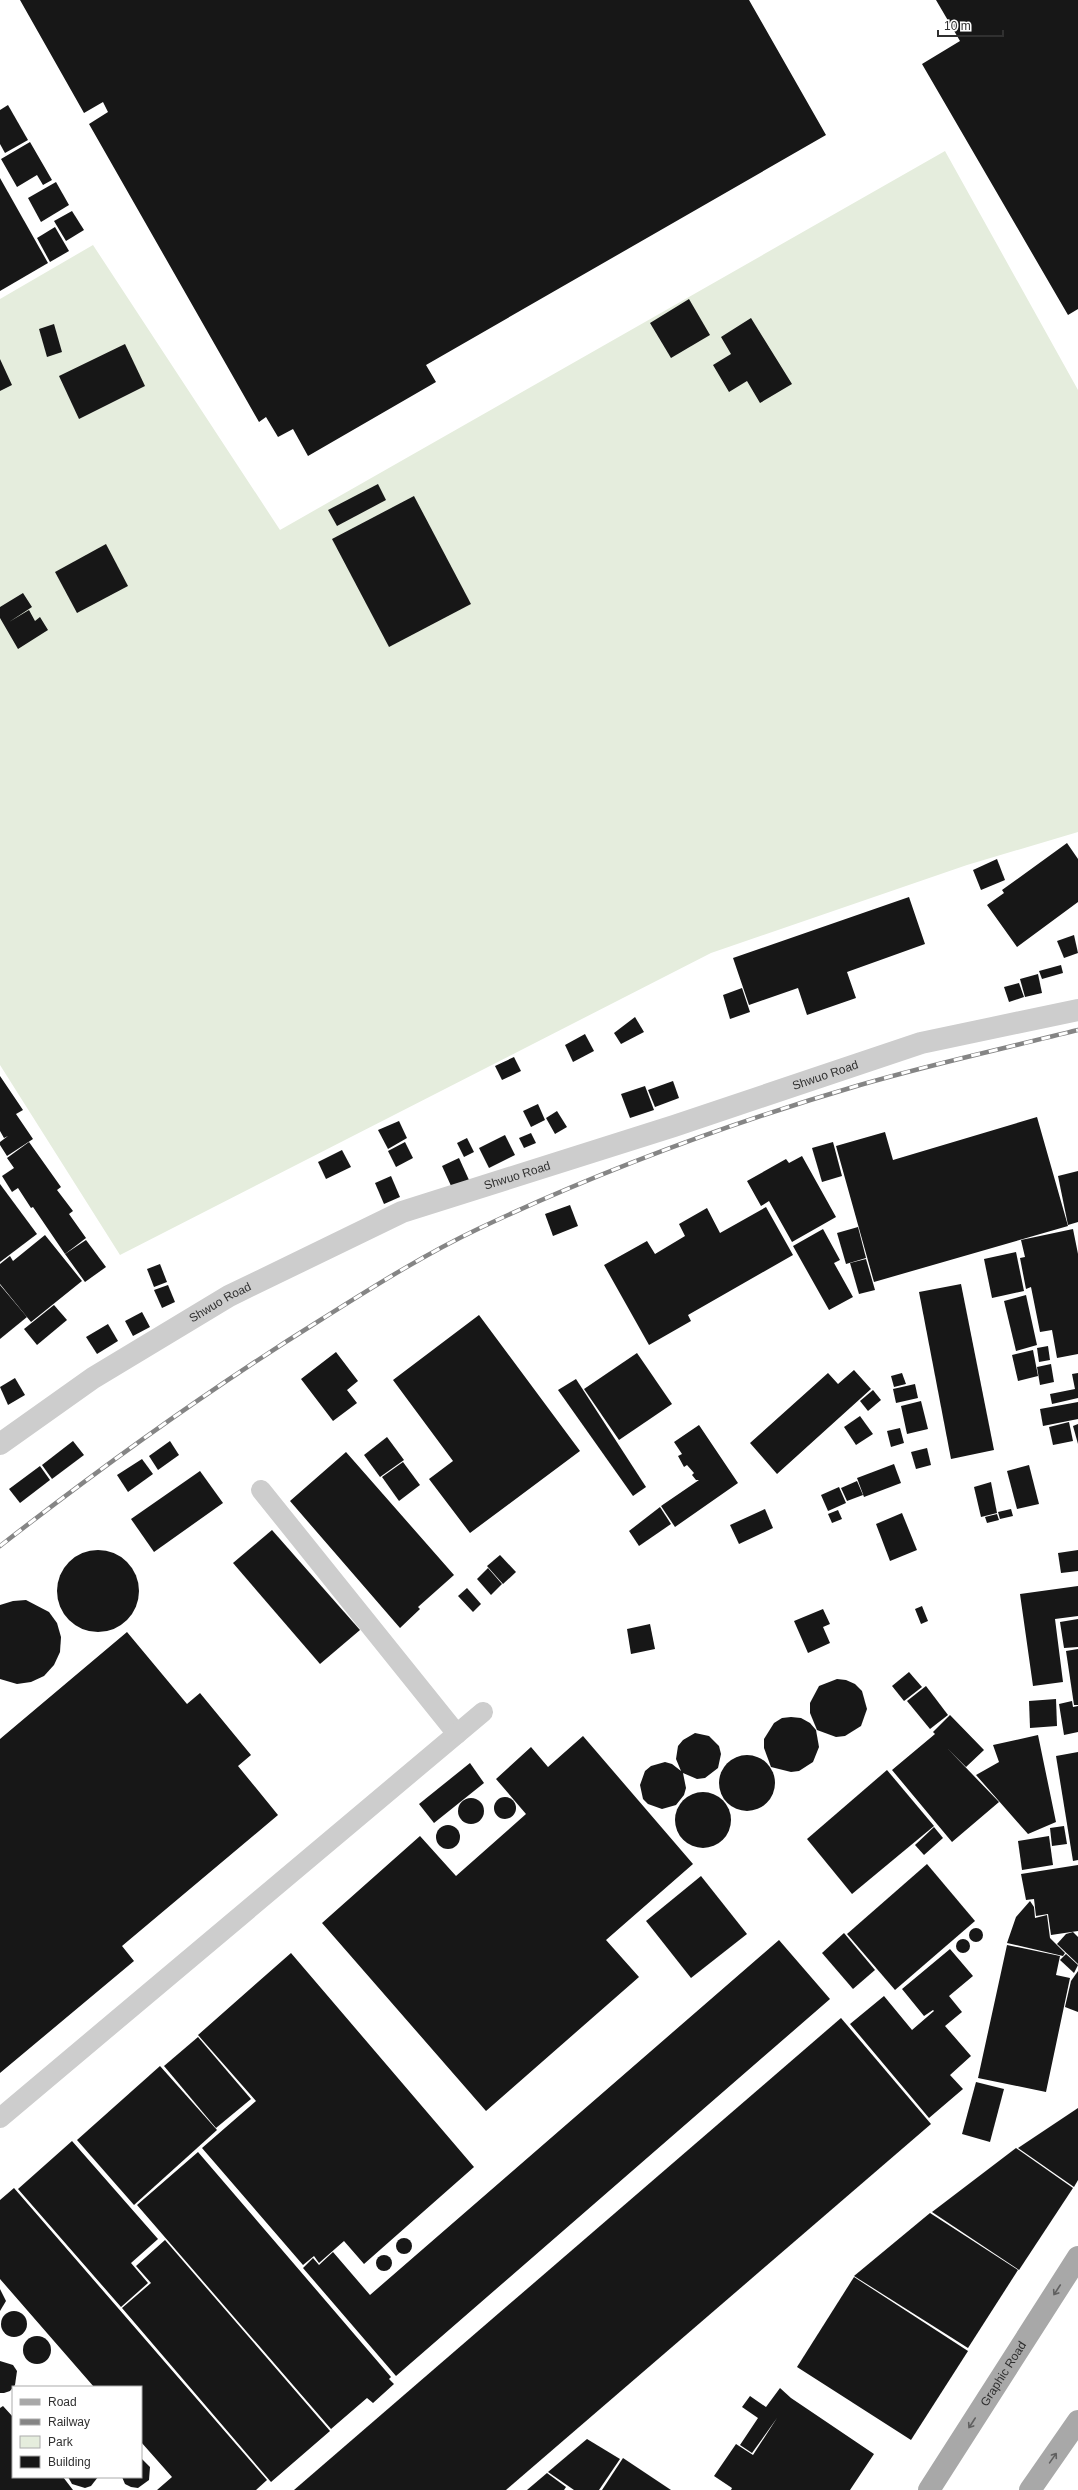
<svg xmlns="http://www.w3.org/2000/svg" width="1078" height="2490" font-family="Helvetica,sans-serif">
	<rect width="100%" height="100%" fill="#fff"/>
	<path fill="#e5eddd" d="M945,151l133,239v442l-111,33 -256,88 -591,302 -120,-190v-766l93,-54 187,285z"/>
	<g fill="#171717">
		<path d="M20,0h729l77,135 -400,230 10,17 -128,74 -15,-27 -15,8 -12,-20 -7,5 -170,-298 19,-12 -5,-10 -19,11z"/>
		<path d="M936,0h142v309l-10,6 -146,-251 38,-23z"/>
		<path d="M8,105l20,35 -23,13 -5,-9v-34z"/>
		<path d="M30,142l22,38 -9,5 -6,-10 -20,12 -16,-28z"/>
		<path d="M0,178l48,85 -48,28z"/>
		<path d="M56,182l13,23 -28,17 -13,-24z"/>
		<path d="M72,211l12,19 -18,11 -12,-20z"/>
		<path d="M55,227l14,24 -19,11 -13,-24z"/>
		<path d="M689,299l21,36 -39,23 -21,-35z"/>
		<path d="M751,318l41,66 -32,19 -13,-22 -18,11 -16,-27 18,-11 -10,-17z"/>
		<path d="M54,324l8,28 -15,5 -8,-28z"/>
		<path d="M125,344l20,42 -66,33 -20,-43z"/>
		<path d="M0,359l12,26 -12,6z"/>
		<path d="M378,484l8,16 -49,26 -9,-16z"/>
		<path d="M414,496l57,108 -82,43 -57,-108z"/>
		<path d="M106,544l22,42 -51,27 -22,-41z"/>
		<path d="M23,593l9,14 -23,15 20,-12 6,11 5,-4 8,13 -30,19 -18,-31v-11z"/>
		<path d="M1067,843l11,16v43l-61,45 -30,-42 17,-12 -2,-3z"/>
		<path d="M997,859l8,21 -24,10 -8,-20z"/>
		<path d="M909,897l16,47 -78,28 9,26 -49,17 -9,-27 -49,17 -16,-47z"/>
		<path d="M1074,935l4,18 -14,5 -7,-17z"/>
		<path d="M1061,965l2,8 -21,6 -3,-8z"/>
		<path d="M1038,974l4,19 -17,4 -5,-18z"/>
		<path d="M1019,983l5,14 -15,5 -5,-15z"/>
		<path d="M742,988l8,24 -20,7 -7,-24z"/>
		<path d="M635,1017l9,15 -23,12 -7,-11z"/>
		<path d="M585,1034l9,17 -21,11 -8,-17z"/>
		<path d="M514,1057l7,14 -19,9 -7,-14z"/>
		<path d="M0,1076l23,34 -7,4 17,25 -26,17 -7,-11v-3l8,-6 -4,2 -4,-7z"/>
		<path d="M673,1081l6,17 -24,9 -7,-17z"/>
		<path d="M645,1086l9,24 -24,8 -9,-24z"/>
		<path d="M538,1104l7,16 -14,7 -8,-16z"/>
		<path d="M557,1111l10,16 -12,7 -9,-16z"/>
		<path d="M1037,1117l31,109 -194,56 -38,-136 49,-14 8,28z"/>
		<path d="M399,1121l8,17 -19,11 -10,-19z"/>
		<path d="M531,1133l5,10 -12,5 -5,-10z"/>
		<path d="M505,1135l10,20 -26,13 -10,-20z"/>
		<path d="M467,1138l7,14 -10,5 -7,-14z"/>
		<path d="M29,1142l32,45 -4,3 16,21 -4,3 17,24 -21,16 -32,-47 -2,1 -13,-20 -6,4 -10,-16 12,-8 -7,-10z"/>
		<path d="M405,1142l8,16 -17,9 -8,-16z"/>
		<path d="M833,1142l9,34 -20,6 -10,-34z"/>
		<path d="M342,1150l9,17 -25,12 -8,-17z"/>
		<path d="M802,1156l34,61 -44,25 -23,-41 -8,5 -14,-25 39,-22 3,4z"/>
		<path d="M459,1158l10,22 -17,8 -10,-22z"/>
		<path d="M1078,1171v51l-10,3 -10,-49z"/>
		<path d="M391,1176l9,21 -16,7 -9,-21z"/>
		<path d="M0,1184l37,50 -37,28z"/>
		<path d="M570,1205l8,21 -25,10 -8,-22z"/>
		<path d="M766,1207l27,48 -105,60 3,6 -42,24 -45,-80 43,-24 8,13 30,-18 -6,-12 28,-16 13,25z"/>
		<path d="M858,1227l8,31 -20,6 -9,-31z"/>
		<path d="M823,1229l17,31 -6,3 19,34 -24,13 -36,-64z"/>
		<path d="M1073,1229l5,25v100l-21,4 -5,-28 -12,2 -9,-45 -5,2 -6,-31 5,-1 -4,-17z"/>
		<path d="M45,1235l37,46 -51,41 -31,-38v-20l10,-8 3,5z"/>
		<path d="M86,1240l20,27 -21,15 -20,-28z"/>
		<path d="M1016,1252l8,39 -32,7 -8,-39z"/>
		<path d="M866,1259l9,31 -16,4 -9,-31z"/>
		<path d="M160,1264l7,18 -13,5 -7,-18z"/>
		<path d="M961,1284l33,166 -43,9 -32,-167z"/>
		<path d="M0,1285l27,32 -27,22z"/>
		<path d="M168,1285l7,17 -13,6 -8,-18z"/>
		<path d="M1026,1295l11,50 -21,6 -12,-50z"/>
		<path d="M54,1305l13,15 -30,25 -13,-16z"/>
		<path d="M142,1312l8,15 -17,9 -8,-15z"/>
		<path d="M479,1315l101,136 -110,82 -41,-54 24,-18 -60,-81z"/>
		<path d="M108,1324l10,17 -21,13 -11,-17z"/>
		<path d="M1048,1346l2,14 -11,2 -2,-14z"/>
		<path d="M1033,1350l5,26 -20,5 -6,-26z"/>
		<path d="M336,1352l22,29 -11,9 10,13 -24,18 -32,-42z"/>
		<path d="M637,1353l35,51 -53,36 -35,-51z"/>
		<path d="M1051,1364l3,18 -14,3 -3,-18z"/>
		<path d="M854,1370l17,19 -94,85 -27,-31 78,-70 10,11z"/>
		<path d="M902,1373l4,11 -12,3 -3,-11z"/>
		<path d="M1078,1373v25l-26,6 -2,-10 25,-5 -3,-15z"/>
		<path d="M15,1378l10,17 -17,10 -8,-18z"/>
		<path d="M576,1379l70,108 -13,9 -75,-106z"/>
		<path d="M915,1384l3,14 -22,5 -3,-14z"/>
		<path d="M873,1390l8,10 -13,11 -8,-10z"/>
		<path d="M921,1401l7,28 -21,5 -6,-28z"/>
		<path d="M1078,1402v17l-35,7 -3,-17z"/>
		<path d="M860,1416l13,18 -17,11 -12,-18z"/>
		<path d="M1069,1422l4,19 -20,4 -4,-18z"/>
		<path d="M1078,1424v20l-5,-18z"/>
		<path d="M699,1425l39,58 -63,44 -14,-21 38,-26h-3l-4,-5 2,-2 -7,-8 -3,2 -6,-11 4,-2 -8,-12z"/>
		<path d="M900,1428l4,15 -13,4 -4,-16z"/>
		<path d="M387,1437l17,23 -24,17 -16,-22z"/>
		<path d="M73,1441l11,14 -32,24 -10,-14z"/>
		<path d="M170,1441l9,14 -21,15 -9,-14z"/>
		<path d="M927,1448l4,17 -15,4 -5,-17z"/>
		<path d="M346,1452l108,123 -36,32 2,2 -20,19 -110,-127z"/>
		<path d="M142,1459l11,15 -25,18 -11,-17z"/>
		<path d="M403,1462l17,23 -21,16 -17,-24z"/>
		<path d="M894,1464l7,19 -37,14 -7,-19z"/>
		<path d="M1029,1465l10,39 -22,5 -10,-38z"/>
		<path d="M40,1466l10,14 -30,23 -11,-14z"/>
		<path d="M200,1471l23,32 -69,49 -23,-33z"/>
		<path d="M857,1481l6,14 -16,6 -6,-13z"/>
		<path d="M991,1482l6,31 -16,4 -7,-30z"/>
		<path d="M839,1487l7,16 -18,8 -7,-16z"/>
		<path d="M660,1507l11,17 -32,22 -10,-15z"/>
		<path d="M765,1509l8,19 -34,16 -9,-19z"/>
		<path d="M1011,1509l2,7 -13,3 -2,-7z"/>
		<path d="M838,1510l4,9 -10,4 -4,-9z"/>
		<path d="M902,1513l15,37 -27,11 -14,-37z"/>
		<path d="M997,1514l2,6 -12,3 -2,-6z"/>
		<path d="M272,1530l88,100 -40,34 -87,-101z"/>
		<circle cx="98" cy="1591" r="41"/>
		<path d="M1078,1550v21l-17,2 -3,-20z"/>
		<path d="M500,1555l16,17 -13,12 -16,-18z"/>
		<path d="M488,1568l14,16 -11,11 -14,-16z"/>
		<path d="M1078,1586v30l-23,3 8,63 -30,4 -13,-92z"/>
		<path d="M467,1588l14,16 -8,8 -15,-16z"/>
		<path d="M26,1600l23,12 8,11 4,14 -1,15 -6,13 -10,11 -13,6 -14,2 -17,-5v-74l13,-4z"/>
		<path d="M922,1606l6,15 -7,3 -6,-15z"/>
		<path d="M823,1609l7,15 -7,3 7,16 -22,10 -14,-32z"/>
		<path d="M1078,1619v28l-14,1 -4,-26z"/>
		<path d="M650,1624l5,25 -24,5 -4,-25z"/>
		<path d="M127,1632l60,72 13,-11 51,62 -13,11 40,49 -156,131 12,15 -134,112v-334z"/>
		<path d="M1078,1649v56h-4l-8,-54z"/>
		<path d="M909,1672l13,15 -18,14 -12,-15z"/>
		<path d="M837,1679l9,1 9,4 7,7 5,18 -6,17 -16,10 -9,1 -19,-7 -7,-17v-10l9,-17z"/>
		<path d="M926,1686l22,29 -18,14 -23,-28z"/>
		<path d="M1056,1699l1,27 -27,2 -1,-27z"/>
		<path d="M1072,1701l1,6 5,-1v26l-14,3 -5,-31z"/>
		<path d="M950,1715l34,35 -18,17 -19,-19 52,54 -47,40 -60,-72 43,-36 -2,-2z"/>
		<path d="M791,1717l10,1 9,5 6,7 3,17 -6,15 -14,9 -8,1 -20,-5 -7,-19v-9l10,-16 8,-5z"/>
		<path d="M695,1733l14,3 10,10 2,8 -3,14 -13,10 -8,1 -14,-6 3,15 -2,7 -8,10 -14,4 -14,-5 -5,-5 -3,-14 5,-14 6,-5 14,-4 7,2 9,7 -5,-12 2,-13 5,-6z"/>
		<path d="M1038,1735l18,87 -28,12 -52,-59 23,-13 -6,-17z"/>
		<path d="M583,1736l110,128 -87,76 33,37 -153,134 -164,-188 98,-87 36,40 70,-62 -30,-35 35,-32 17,20z"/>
		<path d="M1078,1752v108l-5,1 -17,-105z"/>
		<circle cx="747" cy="1783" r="28"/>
		<path d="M470,1763l14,20 -50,40 -15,-19z"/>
		<path d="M887,1770l47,56 -82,68 -45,-55z"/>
		<circle cx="703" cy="1820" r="28"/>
		<circle cx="505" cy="1808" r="11"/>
		<circle cx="471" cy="1811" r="13"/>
		<circle cx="448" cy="1837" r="12"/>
		<path d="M1064,1826l3,18 -15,2 -2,-18z"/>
		<path d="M934,1827l9,11 -19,17 -9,-10z"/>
		<path d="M1049,1836l4,29 -31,5 -4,-29z"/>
		<path d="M927,1864l48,57 -80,69 -48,-56z"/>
		<path d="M1078,1865v66l-27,4 -3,-21 -12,2 -2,-17 -8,1 -5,-26z"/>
		<path d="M701,1876l46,58 -56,44 -45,-57z"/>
		<path d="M1030,1901l4,6 1,11 12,-3 3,23 15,15 -2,3 -56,-13 9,-26z"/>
		<circle cx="976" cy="1935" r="7"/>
		<path d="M1073,1932l5,5v27l-21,-20 9,-10z"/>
		<path d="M844,1933l31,37 -22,19 -31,-36z"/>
		<circle cx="963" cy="1946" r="7"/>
		<path d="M779,1940l51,59 -434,377 -93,-108 10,-10 6,7 14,-13 37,43z"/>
		<path d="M1007,1945l53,11 -4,19 14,3 -24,114 -68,-14z"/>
		<path d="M950,1949l23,27 -24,20 13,16 -17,14 26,30 -21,19 13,14 -34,29 -79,-94 34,-28 28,34 22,-19 -1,-1 -9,6 -22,-27z"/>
		<path d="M291,1953l183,214 -110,97 -20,-23 -25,22 -5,-7 -11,9 -101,-117 54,-47 -58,-66z"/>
		<path d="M1066,1954l12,11 -4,8 -14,-13z"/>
		<path d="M1078,1971v41l-13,-5 6,-26z"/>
		<path d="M841,2018l90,106 -425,366h-212z"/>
		<path d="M198,2037l53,62 -35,29 -52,-62z"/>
		<path d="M160,2066l57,64 -83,75 -57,-65z"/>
		<path d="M976,2082l28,7 -14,53 -28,-8z"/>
		<path d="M1078,2108v72l-4,7 -56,-39z"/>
		<path d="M72,2141l86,98 -27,24 17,20 -27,24 -103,-118z"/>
		<path d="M1016,2148l57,40 -54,82 -87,-58z"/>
		<path d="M198,2152l193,225 -2,2 5,5 -21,19 -6,-5 -36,31 -194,-224z"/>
		<path d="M14,2188l253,292 -11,10h-99l15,-13 -31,-35v-55h-47l-94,-108v-79z"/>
		<path d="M930,2213l88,57 -50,78 -114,-72z"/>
		<circle cx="404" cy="2246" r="8"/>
		<path d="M165,2240l165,191 -59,51 -149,-174 29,-25 -15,-17z"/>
		<circle cx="384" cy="2263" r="8"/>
		<path d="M854,2277l114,74 -57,89 -114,-73z"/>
		<path d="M0,2289l6,12 -6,10z"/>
		<circle cx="14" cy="2324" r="13"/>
		<circle cx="37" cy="2350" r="14"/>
		<path d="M0,2361l13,4 4,6 -2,14 -5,6 -6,2h-4z"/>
		<path d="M780,2388l11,10 83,56 -24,36h-119l1,-2 -18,-12 22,-32 17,11 24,-37 -25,35 -12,-8 18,-27 -16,-11 8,-11 16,11z"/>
		<path d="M3,2406l10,11v60h50l10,13h-73v-82z"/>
		<path d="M587,2439l33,20 -21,31h-25l-26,-18z"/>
		<path d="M141,2458l9,9 -1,13 -11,8 -7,-1 -6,-3 -3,-7h19z"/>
		<path d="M623,2458l48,32h-69z"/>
		<path d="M547,2473l19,14 -2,3h-37z"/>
		<path d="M68,2477h30l-7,9 -6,2 -13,-4z"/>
	</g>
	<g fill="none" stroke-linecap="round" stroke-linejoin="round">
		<g stroke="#cdcdcd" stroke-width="20">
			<path d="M261,1490l196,244"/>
			<path d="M0,2118l483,-406"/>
		</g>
		<path stroke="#cdcdcd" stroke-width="22" id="s1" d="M0,1444l93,-66 136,-82 173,-84 272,-86 247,-83 157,-33"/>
		<g stroke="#a8a8a8" stroke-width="22">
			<path id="s2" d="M929,2490l149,-233"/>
			<path d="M1030,2490l48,-69"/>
		</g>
		<g stroke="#858585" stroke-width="4.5">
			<path id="rail" d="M0,1546c104,-81 211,-158 322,-227 51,-32 103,-65 158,-91 123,-58 250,-105 380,-143 72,-21 146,-37 218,-55"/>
		</g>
		<use href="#rail" stroke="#fff" stroke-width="3" stroke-dasharray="9" stroke-linecap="butt"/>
	</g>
	<defs><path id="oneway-shaft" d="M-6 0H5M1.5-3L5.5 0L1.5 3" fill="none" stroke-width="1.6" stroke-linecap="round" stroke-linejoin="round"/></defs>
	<g stroke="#606060">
		<use href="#oneway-shaft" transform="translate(1057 2290) rotate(123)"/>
		<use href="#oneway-shaft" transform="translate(972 2423) rotate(123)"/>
		<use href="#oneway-shaft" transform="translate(1053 2458) rotate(-55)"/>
	</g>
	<g text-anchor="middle" stroke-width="4" stroke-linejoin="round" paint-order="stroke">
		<g font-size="12" fill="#303030" stroke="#fff">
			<text dy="4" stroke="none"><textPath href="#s1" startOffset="910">Shwuo Road</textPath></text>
			<text dy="4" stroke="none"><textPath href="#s1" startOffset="586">Shwuo Road</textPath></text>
			<text dy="4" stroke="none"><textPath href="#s1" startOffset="262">Shwuo Road</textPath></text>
			<text dy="4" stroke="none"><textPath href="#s2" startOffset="138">Graphic Road</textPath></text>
		</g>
	</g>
	<rect x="12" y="2386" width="130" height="92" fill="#ffffff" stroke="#acacac"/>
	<rect x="20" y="2399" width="20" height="6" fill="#a8a8a8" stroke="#acacac"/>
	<text x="48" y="2406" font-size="12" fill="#303030">Road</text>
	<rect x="20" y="2419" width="20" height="6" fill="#858585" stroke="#acacac"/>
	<text x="48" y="2426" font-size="12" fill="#303030">Railway</text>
	<rect x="20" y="2436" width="20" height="12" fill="#e5eddd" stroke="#acacac"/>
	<text x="48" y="2446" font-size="12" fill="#303030">Park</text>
	<rect x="20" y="2456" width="20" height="12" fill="#171717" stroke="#acacac"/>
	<text x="48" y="2466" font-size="12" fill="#303030">Building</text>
	<path d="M938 30v6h65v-6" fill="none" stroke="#303030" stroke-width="2"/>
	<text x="944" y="30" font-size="12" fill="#303030" stroke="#ffffff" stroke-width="3" paint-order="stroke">10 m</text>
</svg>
